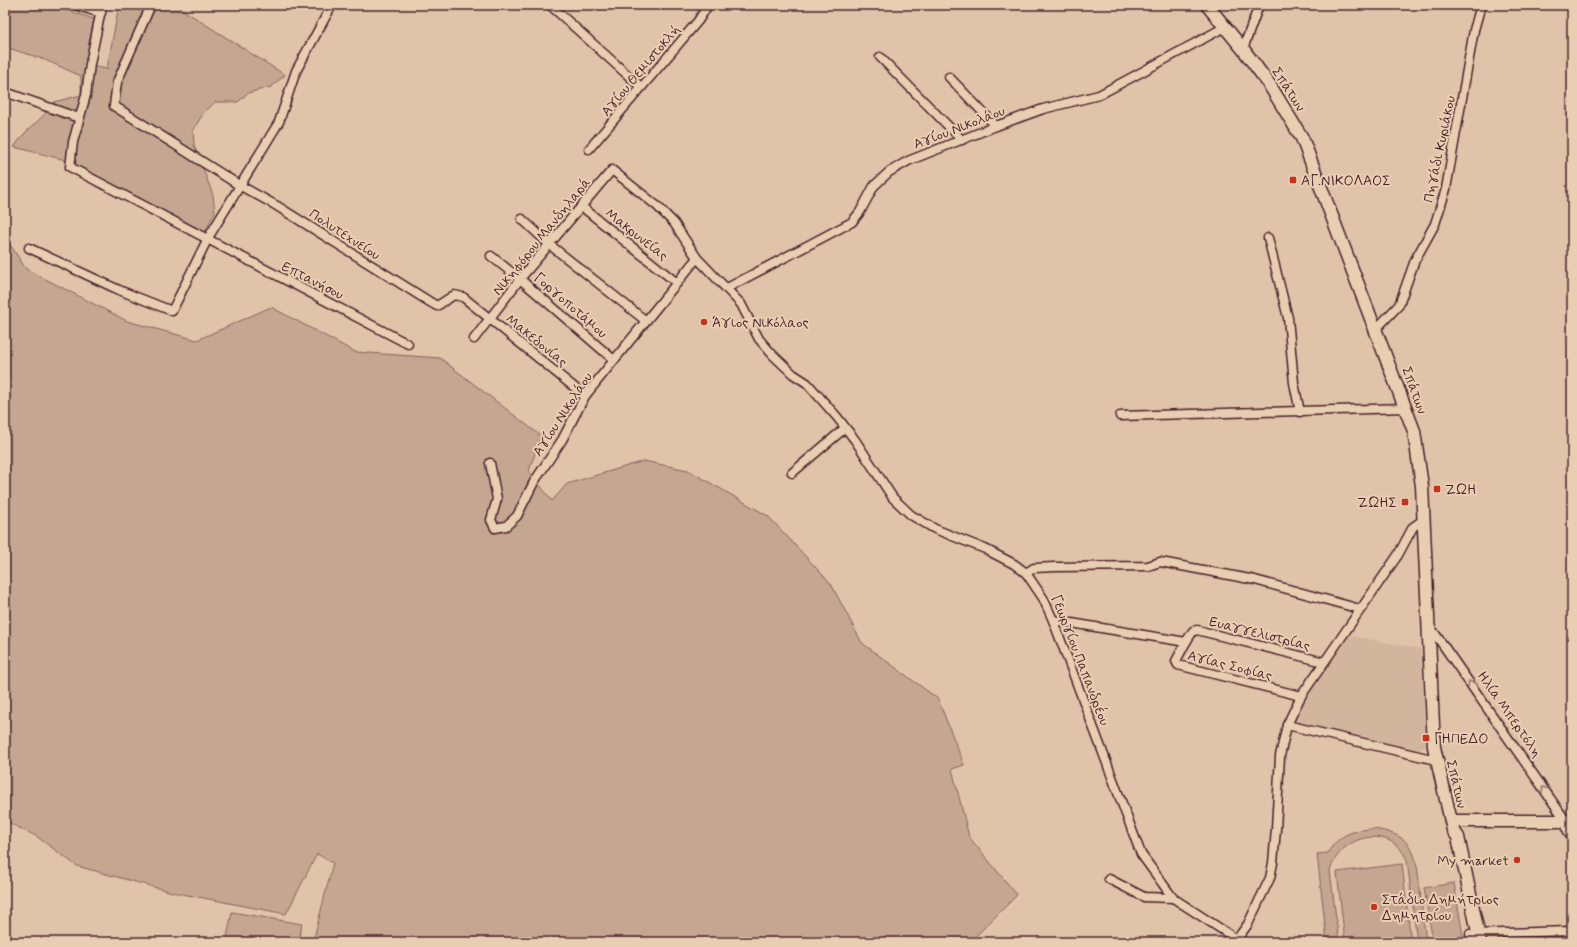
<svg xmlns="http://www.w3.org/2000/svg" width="1577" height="947" font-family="Mynerve,sans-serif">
	<rect width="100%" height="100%" fill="#dfc4a9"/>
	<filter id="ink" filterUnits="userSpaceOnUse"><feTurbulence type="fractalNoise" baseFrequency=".025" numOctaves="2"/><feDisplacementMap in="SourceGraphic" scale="8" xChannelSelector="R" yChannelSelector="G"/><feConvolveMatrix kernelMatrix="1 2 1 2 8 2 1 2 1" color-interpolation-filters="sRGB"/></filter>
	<g filter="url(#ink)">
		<path fill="#d1b59d" d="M1346,635l75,14 5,96 -10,7 -119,-28 -1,-7 14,-26z"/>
		<g fill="#c4a691" stroke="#87625e">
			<path d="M5,5h46l43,14 -9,46 22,4 12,-64h56l110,70 -14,12 -23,6 -10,9h-23l-12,12 -10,16 1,15 19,50 2,17 -10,20 -143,-73 -48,-12 10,-13 18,-17 12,-15 27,-7v-19l-38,-17 -38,-12z"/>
			<path d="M5,237l21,32 101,52 70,19 74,-33 84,45 85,6 101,78 -12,35 23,30 15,-17 77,-23 44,9 80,46 63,68 31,59 76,56 26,66 -12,4 17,68 48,58 -47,47h-657l20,-79 -16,-9 -31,60 -114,-22 -95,-26 -41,-30 -31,-15z"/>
			<path d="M1374,829c41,6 42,25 46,61 2,17 4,35 6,52h-9l-10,-82c-16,-37 -67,-26 -77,11l9,71h-12l-10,-88 11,-1c9,-18 27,-24 46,-24z"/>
			<path d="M1402,864l9,78h-66l-8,-70z"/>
			<path d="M1454,883l10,59h-31l-9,-54z"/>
			<path d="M232,912l70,12 -3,18h-73z"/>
		</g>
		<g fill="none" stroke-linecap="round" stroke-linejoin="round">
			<g stroke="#4a1f2b" stroke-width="11">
				<g id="minor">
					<path d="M75,5l26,8"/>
					<path d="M102,5l-12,59 -4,31 -13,47 -3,25 338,177"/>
					<path d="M151,5l-34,77 -3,24 125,79 38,21 153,96 7,4 17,-11 9,2 122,99"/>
					<path d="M550,5l91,82"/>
					<path d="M1243,49l16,-44"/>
					<path d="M880,57l82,83"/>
					<path d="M949,77l47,49"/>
					<path d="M5,92l74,26"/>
					<path d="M589,149l109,-128 10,-16"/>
					<path d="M581,206l96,77"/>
					<path d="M522,219l28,26 96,76"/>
					<path d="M1268,238l20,80 6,65 6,29"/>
					<path d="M29,248l90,42 53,21 36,-73 71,-116 17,-51 36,-66"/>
					<path d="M491,256l29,23 94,81"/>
					<path d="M727,288l125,-66 8,-10 14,-26 15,-14 19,-11 88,-35 47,-17 56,-14 126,-68"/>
					<path d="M1376,329l23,-24 16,-45 20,-36 11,-35 28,-159 7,-25"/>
					<path d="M474,339l46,-60 92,-109 45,36 17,17 23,35 44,46 18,35 13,15 21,20 14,9 30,34 18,23 38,58 18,17 24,14 50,20 29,15 12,9 17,25 10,22 88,234 32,44 68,44"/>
					<path d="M1120,416l286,-8"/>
					<path d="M490,463l7,36 -6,21 4,8 11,-2 11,-10 17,-34 28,-42 23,-44 112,-138"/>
					<path d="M792,473l53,-45"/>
					<path d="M1026,573l8,-5 20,-1 94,-1 12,-4 6,1 89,17 105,29"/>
					<path d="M1053,620l133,22 7,-11 4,-1 127,32"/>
					<path d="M1429,625l137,196"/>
					<path d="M1186,642l-10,19 2,4 123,31"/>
					<path d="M1287,725l149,35"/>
					<path d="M1109,879l35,18 29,1"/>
					<path d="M1470,934l102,-3"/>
					<path d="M1235,942l13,-18 22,-46 3,-15 3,-34 4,-73 7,-31 14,-29 97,-141 15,-28 10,-7"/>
				</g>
			</g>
			<g stroke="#4a1f2b" stroke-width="14">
				<path id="tertiary" d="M1568,828l4,8"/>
			</g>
			<g stroke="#4a1f2b" stroke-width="15">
				<g id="secondary">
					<path d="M1207,5l36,44 26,35 33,54 112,293 8,55 12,261 19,83 5,7 22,105"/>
					<path d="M1451,821h121"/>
				</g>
			</g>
			<use href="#minor" stroke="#e9cfb1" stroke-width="8"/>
			<use href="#tertiary" stroke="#e9cfb1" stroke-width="11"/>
			<use href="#secondary" stroke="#e9cfb1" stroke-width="12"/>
		</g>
		<defs><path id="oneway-chevron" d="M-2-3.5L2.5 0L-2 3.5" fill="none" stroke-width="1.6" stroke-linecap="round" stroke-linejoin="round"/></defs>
		<g stroke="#9a776e">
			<use href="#oneway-chevron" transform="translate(1470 683) rotate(-125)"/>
			<use href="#oneway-chevron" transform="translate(1544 789) rotate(-125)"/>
		</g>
	</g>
	<g fill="#c8321e" stroke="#e9cfb1" stroke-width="1.5">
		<rect x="1289" y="176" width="8" height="8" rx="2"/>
		<circle cx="704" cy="322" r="4"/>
		<rect x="1433" y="485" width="8" height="8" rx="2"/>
		<rect x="1401" y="498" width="8" height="8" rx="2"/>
		<rect x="1422" y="734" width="8" height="8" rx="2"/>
		<circle cx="1517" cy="860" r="4"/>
		<circle cx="1374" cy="907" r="4"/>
	</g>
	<g text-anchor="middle" stroke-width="4" stroke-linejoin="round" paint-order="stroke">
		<g font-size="14" fill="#4a1f2b" stroke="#e9cfb1">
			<text transform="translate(640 70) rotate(-50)" y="5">Αγίου Θεμιστοκλή</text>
			<text transform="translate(1289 89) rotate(57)" y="5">Σπάτων</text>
			<text transform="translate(959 127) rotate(-21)" y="5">Αγίου Νικολάου</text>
			<text transform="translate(1439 149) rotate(-78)" y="5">Πηγάδι Κυριάκου</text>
			<text transform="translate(345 234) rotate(33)" y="5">Πολυτεχνείου</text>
			<text transform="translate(637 234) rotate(38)" y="5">Μακρυνείας</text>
			<text transform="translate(541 236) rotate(-51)" y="5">Νικηφόρου Μανδηλαρά</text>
			<text transform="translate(313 280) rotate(27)" y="5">Επτανήσου</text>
			<text transform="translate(571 305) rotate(41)" y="5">Γοργοποτάμου</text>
			<text transform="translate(537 340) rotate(39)" y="5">Μακεδονίας</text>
			<text transform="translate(1415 390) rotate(70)" y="5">Σπάτων</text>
			<text transform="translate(562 414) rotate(-57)" y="5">Αγίου Νικολάου</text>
			<text transform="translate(1260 633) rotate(14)" y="5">Ευαγγελιστρίας</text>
			<text transform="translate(1081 660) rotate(69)" y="5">Γεωργίου Παπανδρέου</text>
			<text transform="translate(1230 665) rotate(14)" y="5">Αγίας Σοφίας</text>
			<text transform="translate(1510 714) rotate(55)" y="5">Ηλία Μπερτόλη</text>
			<text transform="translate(1457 784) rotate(77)" y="5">Σπάτων</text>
		</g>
		<g font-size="14" fill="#4a1f2b" stroke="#e9cfb1" text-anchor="start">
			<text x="1301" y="185">ΑΓ.ΝΙΚΟΛΑΟΣ</text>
			<text x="712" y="327">Άγιος Νικόλαος</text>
			<text x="1445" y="494">ΖΩΗ</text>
			<text x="1397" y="507" text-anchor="end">ΖΩΗΣ</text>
			<text x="1434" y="743">ΓΗΠΕΔΟ</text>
			<text x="1509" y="865" text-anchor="end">My market</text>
			<text x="1382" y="904">Στάδιο Δημήτριος<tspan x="1382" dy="16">Δημητρίου</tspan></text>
		</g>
	</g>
	<rect width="1577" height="947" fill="none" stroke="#e9cfb1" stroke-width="20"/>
	<rect x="10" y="10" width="1557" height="927" fill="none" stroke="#4a1f2b" stroke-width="1.5" filter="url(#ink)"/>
</svg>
